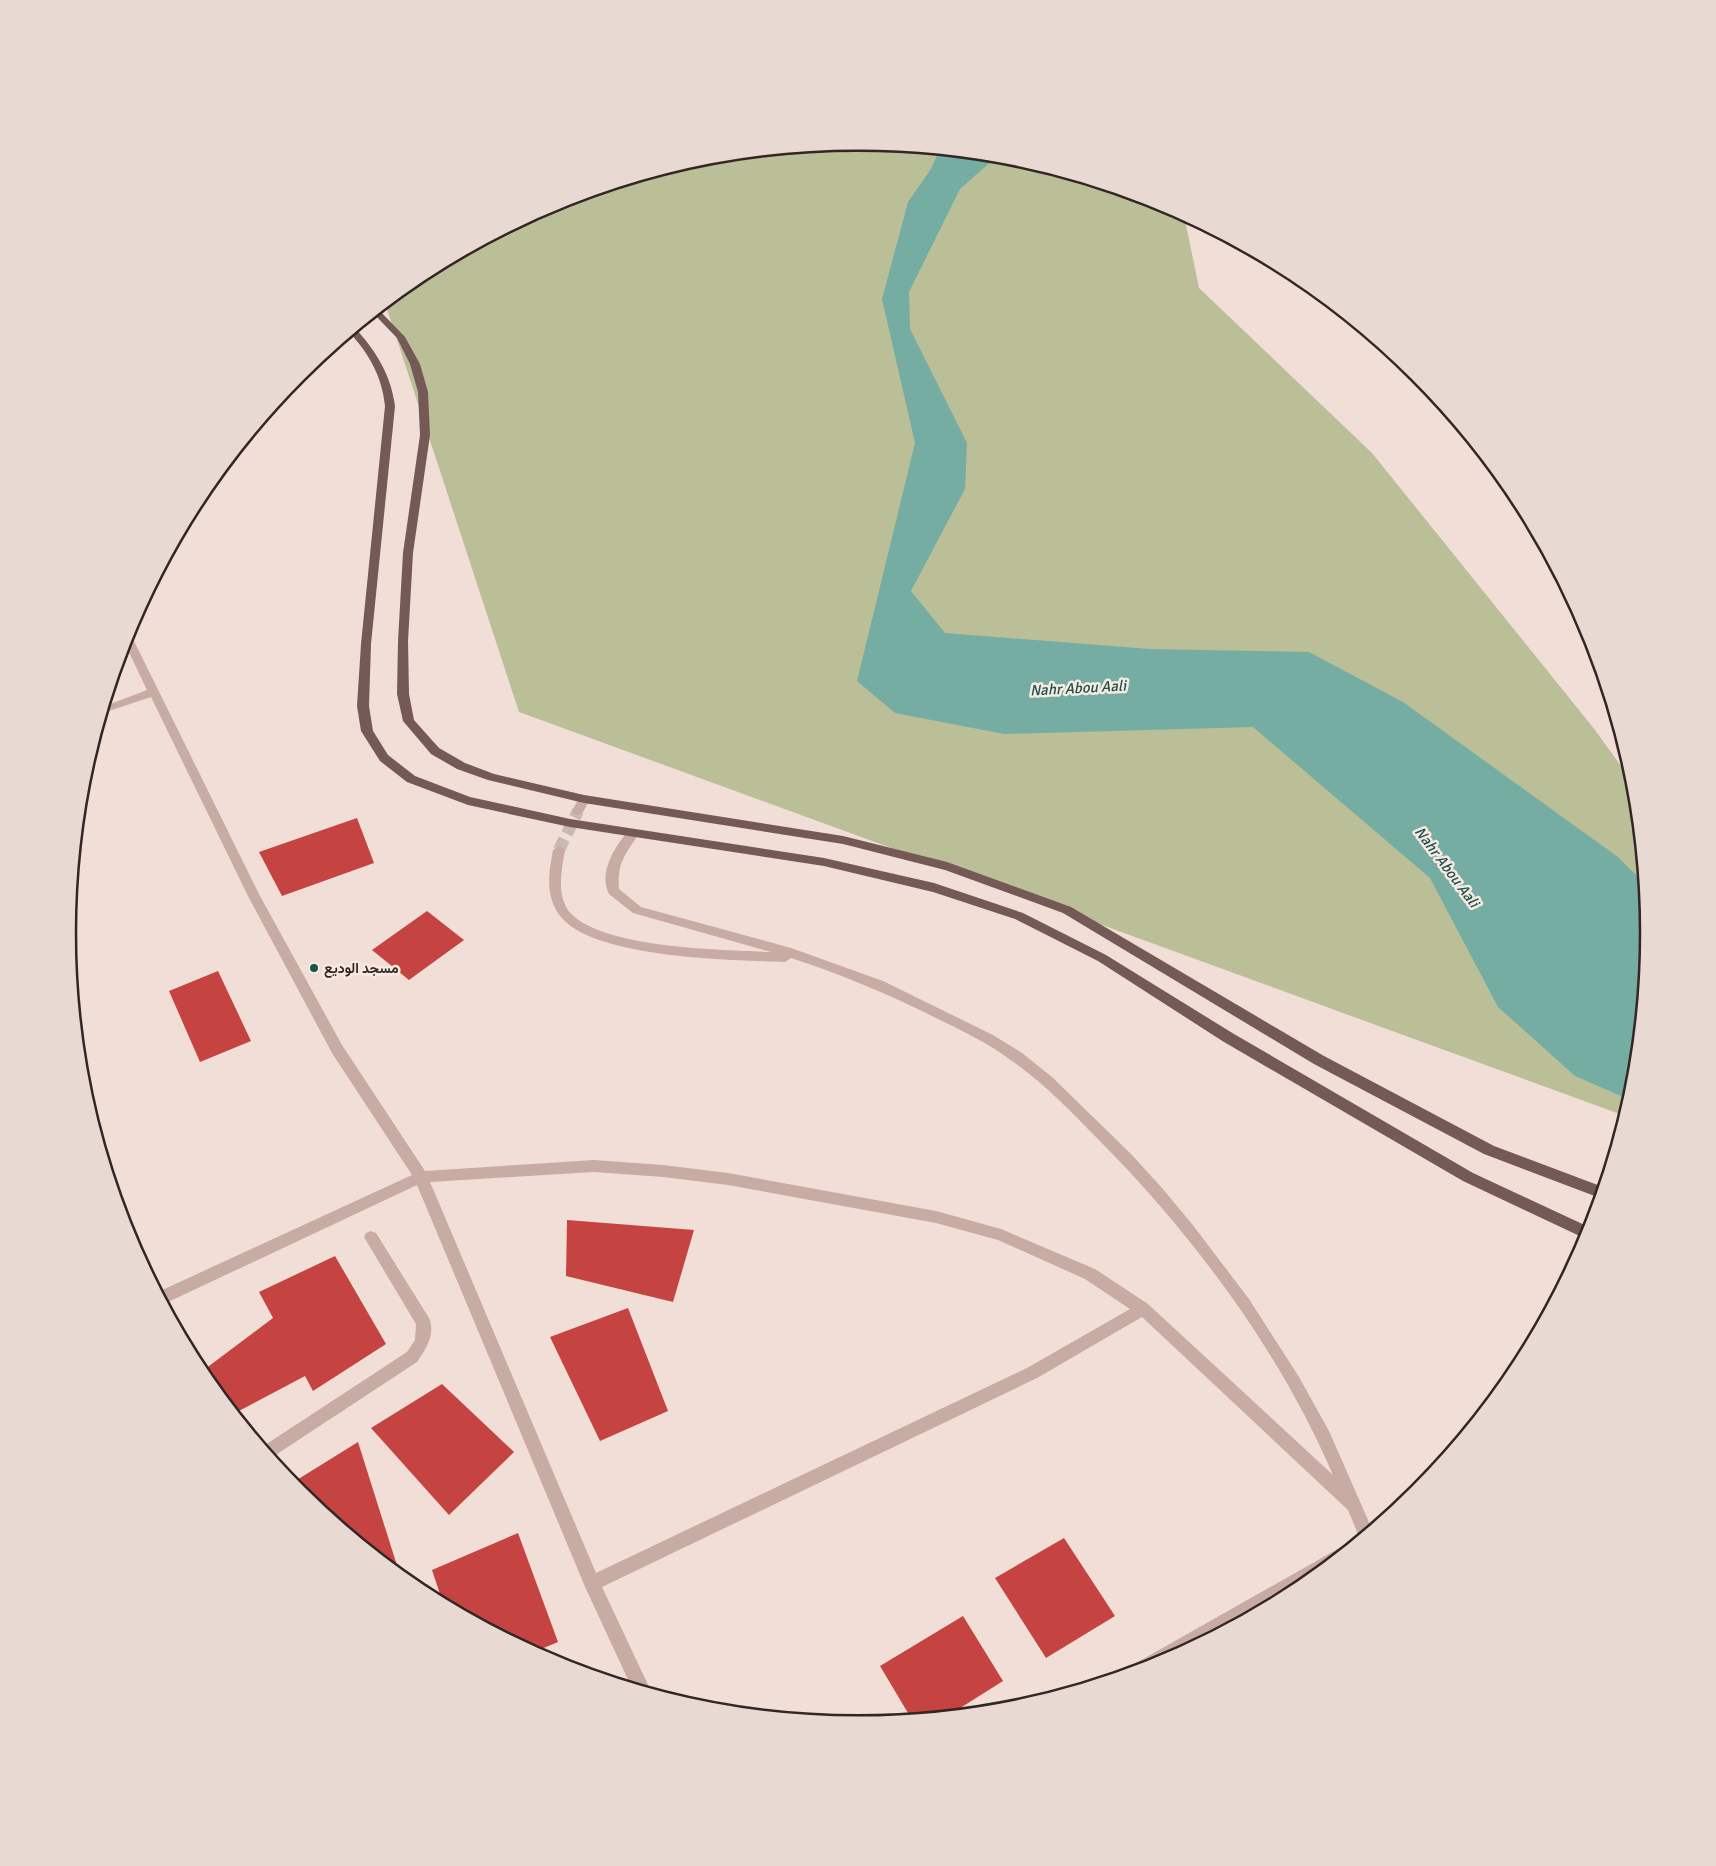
<svg xmlns="http://www.w3.org/2000/svg" width="1716" height="1866" font-family="Signika,Vazirmatn,sans-serif">
	<rect width="100%" height="100%" fill="#f0ded7"/>
	<path fill="#babf97" d="M858,143l154,15 149,45 23,12 15,73 173,165 223,277 39,54 14,149 -15,154 -8,29 -1106,-404 -134,-409 34,-27 137,-73 148,-45z"/>
	<path fill="#76ada3" d="M937,150l57,6v3l-34,30 -51,103 1,37 57,114 -2,46 -54,102 34,42 205,16 159,3 94,50 215,155 26,26 4,50 -15,154 -3,13 -55,-24 -77,-69 -68,-129 -177,-151 -249,7 -109,-21 -38,-32 58,-238 -33,-144 26,-97 23,-33 7,-16z"/>
	<g fill="#c54340">
		<path d="M357,818l17,45 -92,33 -23,-44z"/>
		<path d="M427,911l37,29 -55,40 -37,-30z"/>
		<path d="M218,971l33,70 -51,21 -31,-71z"/>
		<path d="M567,1220l127,10 -21,72 -107,-26z"/>
		<path d="M335,1256l51,88 -73,47 -8,-15 -70,37 -34,-41 72,-54 -14,-26z"/>
		<path d="M628,1308l40,103 -68,30 -50,-104z"/>
		<path d="M442,1384l72,68 -65,63 -78,-87z"/>
		<path d="M358,1442l42,133 -101,-83 -7,-9z"/>
		<path d="M518,1533l40,109 -24,10 -91,-49 -11,-33z"/>
		<path d="M1064,1538l51,78 -69,42 -51,-80z"/>
		<path d="M963,1616l40,65 -54,34 -38,3 -31,-52z"/>
	</g>
	<g fill="none" stroke-linecap="round" stroke-linejoin="round">
		<path stroke="#cab9b3" stroke-width="12" stroke-dasharray="12 6" stroke-linecap="butt" d="M559,850l19,-39"/>
		<g fill="#c8aca3" fill-rule="evenodd">
			<path d="M127,632l4,3 129,261 82,149 83,126 169,-11 69,5 65,8 208,38 65,18 94,40 53,35 185,171c-54,-125 -139,-239 -235,-336 -27,-27 -54,-56 -86,-78 -24,-18 -51,-31 -78,-44 -46,-23 -93,-43 -143,-59l-6,4c-51,-2 -198,-3 -227,-49 -13,-20 -9,-41 -5,-63l6,-4 6,4c-3,18 -8,39 1,57 24,42 161,43 205,45l-138,-39 -24,-19c-11,-21 6,-48 20,-64h8l2,3c-13,21 -22,29 -20,56l22,18 150,41 92,33 110,54 29,18 30,24 79,77 31,34 30,36 57,75 50,78 30,54 43,98 -12,10 -12,-29 -206,-193 -105,61 -435,209 48,102 -2,3 -17,-6 -45,-97 -169,-404 -251,118h-2l-6,-11 254,-117 -80,-122 -84,-157 -97,-199 -48,16 2,-7 42,-16 -23,-48zM594,1172l69,5 65,8 208,38 62,17 87,39 45,30 -103,59 -431,205 -166,-391z"/>
			<path d="M584,795l6,4 -8,15 -4,1 -4,-1 -2,-3 8,-15z"/>
			<path d="M371,1231l5,2 53,85c7,16 -3,31 -12,44l-146,96 -9,-11 145,-95 8,-12 1,-16 -52,-87 2,-4z"/>
			<path d="M1341,1547l6,3 -45,37 -33,18 -109,58 -26,8 2,-8z"/>
		</g>
		<g fill="#755956" fill-rule="evenodd">
			<path d="M378,309l27,28 15,27 8,28 2,43 -17,118 -5,88 1,53 5,26 25,28 26,15 29,11 90,21 259,41 104,26 124,45 253,149 170,90 109,41 -3,11 -116,-44 -170,-90 -251,-151 -118,-43 -102,-26 -259,-41 -96,-23 -31,-11 -26,-15 -28,-33 -6,-27 1,-53 5,-88 17,-118 -2,-43 -8,-28 -13,-26 -24,-25z"/>
			<path d="M355,328c21,23 36,47 40,78l-24,238 -2,62 4,25 15,24 27,21 55,21 100,22 254,39 110,25 89,30 83,42 128,79 239,139 118,55 -5,11 -123,-58 -239,-139 -126,-81 -83,-42 -82,-27 -109,-26 -254,-39 -102,-22 -61,-23 -27,-21 -19,-30 -4,-25 4,-62 24,-238c-3,-30 -16,-52 -35,-73z"/>
		</g>
	</g>
	<circle fill="#1b534b" stroke="#f8e9e2" stroke-width="2" cx="314" cy="968" r="5"/>
	<g text-anchor="middle" stroke-width="5" stroke-linejoin="round" paint-order="stroke">
		<g font-size="14" font-weight="bold" fill="#332625" stroke="#f8e9e2" text-anchor="start">
			<text x="324" y="973">مسجد الوديع</text>
		</g>
		<g font-size="15" font-style="italic" fill="#1b534b" stroke="#f8e9e2">
			<text transform="translate(1078 688) rotate(-3)" y="5">Nahr Abou Aali</text>
			<text transform="translate(1447 867) rotate(53)" y="5">Nahr Abou Aali</text>
		</g>
	</g>
	<path d="M0 0H1716V1866H0ZM76 933a782 782 0 1 1 1564 0a782 782 0 1 1-1564 0Z" fill="#e8d9d3" fill-rule="evenodd"/>
	<path fill="none" stroke="#332625" stroke-width="2.5" d="M76 933a782 782 0 1 1 1564 0a782 782 0 1 1-1564 0Z"/>
</svg>
